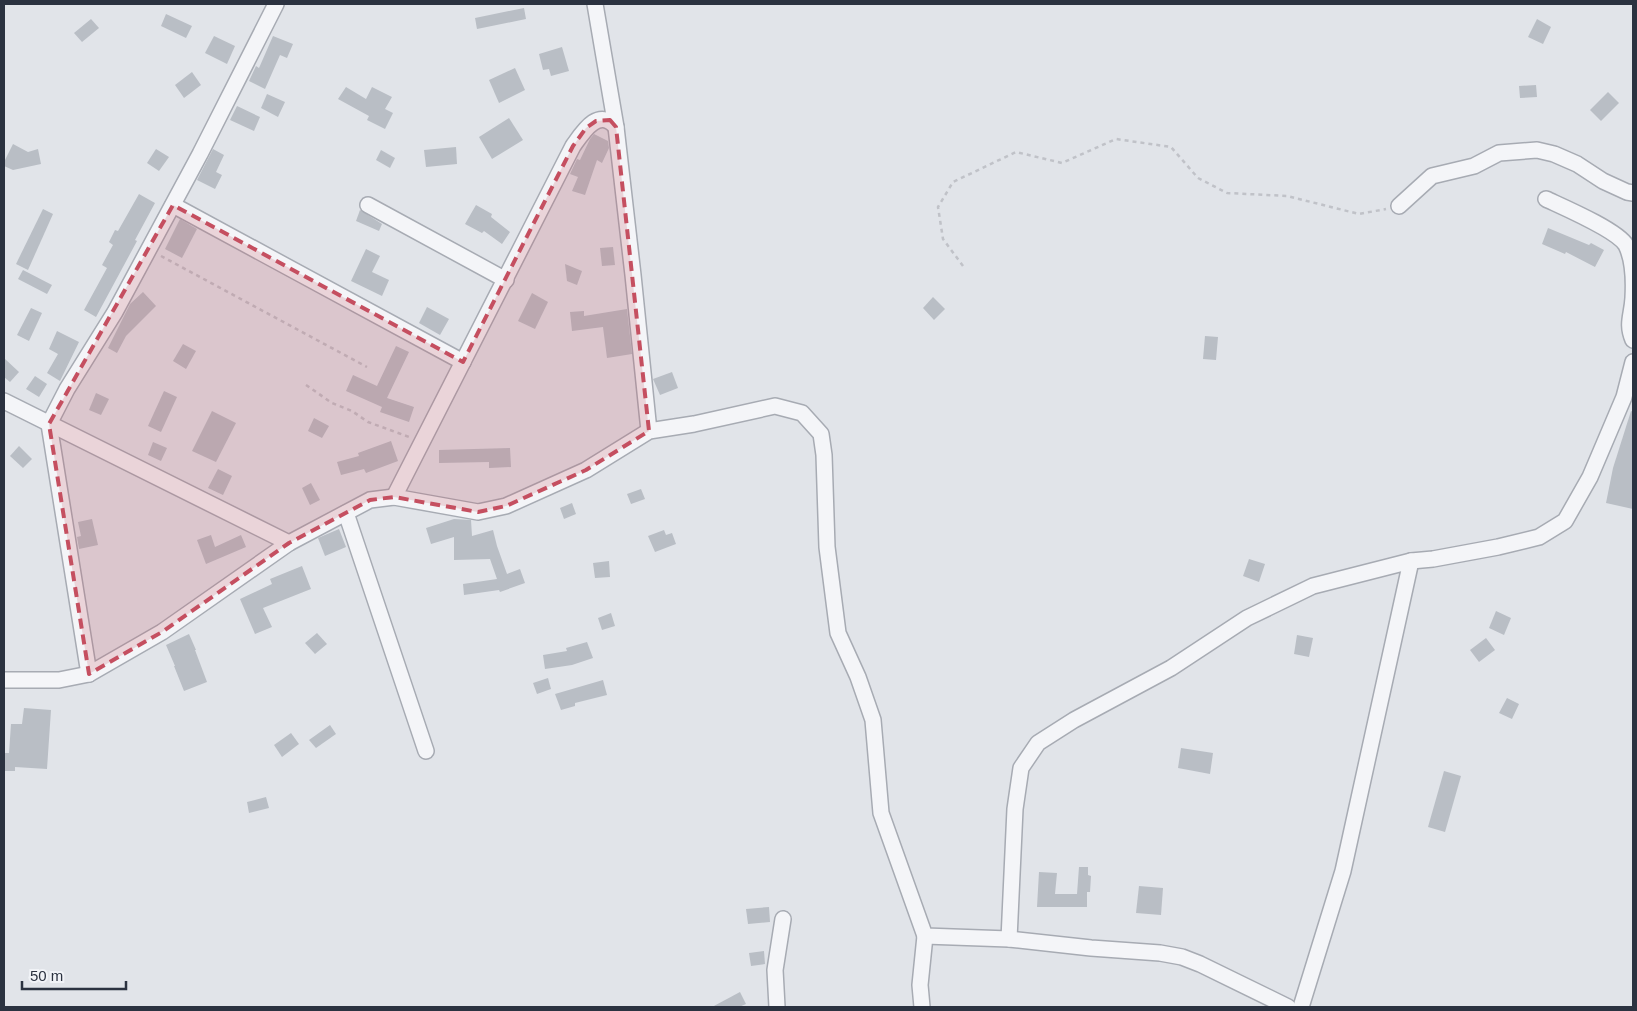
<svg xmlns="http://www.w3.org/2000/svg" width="1637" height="1011" font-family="Helvetica,sans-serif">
	<rect width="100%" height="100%" fill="#e1e4e9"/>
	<g fill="#b9bec5">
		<path d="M524,8l2,11 -49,10 -2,-11z"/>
		<path d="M166,14l26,12 -6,12 -25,-12z"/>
		<path d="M91,19l8,9 -17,14 -8,-9z"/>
		<path d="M1537,19l14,8 -8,17 -15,-7z"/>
		<path d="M214,36l21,10 -8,18 -22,-11z"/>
		<path d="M273,36l20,8 -6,14 -7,-3 -15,34 -16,-8 7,-15 3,2z"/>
		<path d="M562,47l7,24 -18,5 -2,-7 -6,1 -4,-16z"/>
		<path d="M515,68l10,22 -26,13 -10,-23z"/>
		<path d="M192,72l9,13 -17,13 -9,-13z"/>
		<path d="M1536,85l1,12 -17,1 -1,-12z"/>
		<path d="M346,87l20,12 6,-12 20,10 -7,12 8,4 -8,16 -18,-9 2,-4 -31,-17z"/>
		<path d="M1608,92l11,11 -18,18 -11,-11z"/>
		<path d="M267,94l18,8 -7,15 -17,-9z"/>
		<path d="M237,106l23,11 -6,14 -24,-11z"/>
		<path d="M509,118l14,22 -31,19 -13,-22z"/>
		<path d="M594,134l14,7 1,7 -7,15 -5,-3 -12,35 -13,-4 6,-14 -8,-3 7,-15 3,1 10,-21z"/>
		<path d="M13,144l15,8 10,-3 3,15 -28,6 -9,-4v-4z"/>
		<path d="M456,147l1,17 -31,3 -2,-17z"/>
		<path d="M156,149l13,8 -10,14 -12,-8z"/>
		<path d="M213,149l11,6 -8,17 6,3 -7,14 -18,-9z"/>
		<path d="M381,150l14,8 -5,10 -14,-8z"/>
		<path d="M139,194l16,9 -20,37 2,1 -41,76 -12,-7 23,-42 -5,-3 11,-20 -4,-3 6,-12 3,1z"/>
		<path d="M476,205l16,9 -1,3 19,15 -8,12 -18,-13 -2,2 -17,-9z"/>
		<path d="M43,209l10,5 -25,56 -12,-6z"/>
		<path d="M360,210l22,14 -3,7 -23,-10z"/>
		<path d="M180,219l17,10 -15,29 -17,-9z"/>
		<path d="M1548,228l41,17 2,-2 13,7 -9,17 -29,-15 -1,2 -23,-10z"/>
		<path d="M613,247l2,18 -13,1 -2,-18z"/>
		<path d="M366,249l14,7 -8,16 17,8 -7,16 -31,-15z"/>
		<path d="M565,264l17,7 -5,14 -10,-4z"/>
		<path d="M23,270l29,15 -5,9 -29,-15z"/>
		<path d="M143,292l13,14 -30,30 -9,17 -9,-5 22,-44z"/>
		<path d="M532,293l16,9 -13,27 -17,-8z"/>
		<path d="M933,297l12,12 -11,11 -11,-12z"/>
		<path d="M427,307l22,12 -9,16 -21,-12z"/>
		<path d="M31,308l11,5 -13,28 -12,-6z"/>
		<path d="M627,309l5,45 -25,4 -4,-31 -31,4 -2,-19 14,-1v5z"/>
		<path d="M57,331l22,11 -19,39 -13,-8 11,-19 -9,-5z"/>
		<path d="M1205,336l13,1 -2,23 -13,-1z"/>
		<path d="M183,344l13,7 -10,18 -13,-8z"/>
		<path d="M396,346l13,6 -22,46 27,9 -5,15 -29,-10 2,-5 -36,-16 7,-16 24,11z"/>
		<path d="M4,358l15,14 -9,10 -6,-5z"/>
		<path d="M672,372l6,16 -18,7 -7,-16z"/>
		<path d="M35,376l12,8 -8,13 -13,-8z"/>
		<path d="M164,391l13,6 -16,35 -13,-6z"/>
		<path d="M96,393l13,6 -8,16 -12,-5z"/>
		<path d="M212,411l24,12 -20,39 -24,-11z"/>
		<path d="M1631,411l2,1v97l-27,-6 7,-35z"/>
		<path d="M314,418l15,8 -7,12 -14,-7z"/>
		<path d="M391,441l7,20 -32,12 -2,-4 -23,6 -4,-13 22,-6 -1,-3z"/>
		<path d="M153,442l14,6 -6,13 -13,-6z"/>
		<path d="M19,446l13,13 -9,9 -13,-12z"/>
		<path d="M510,448l1,19 -22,1v-6l-50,1v-13z"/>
		<path d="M218,469l14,7 -9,19 -15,-7z"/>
		<path d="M311,483l9,17 -10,5 -8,-17z"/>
		<path d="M641,489l4,10 -14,5 -4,-10z"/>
		<path d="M572,503l4,11 -12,5 -4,-11z"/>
		<path d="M92,519l6,26 -19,4 -2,-12 4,-1 -3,-14z"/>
		<path d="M454,519l17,1 1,16 21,-6 4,16 10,28 13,-5 5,14 -25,9 -1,-2 -35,5 -1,-11 34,-5 -7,-20 -36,1v-23l-23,7 -5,-16z"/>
		<path d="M339,529l7,18 -21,9 -7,-18z"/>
		<path d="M664,530l2,5 6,-2 4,11 -21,8 -7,-16z"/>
		<path d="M211,535l4,12 26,-12 5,12 -40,17 -9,-24z"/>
		<path d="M1249,559l16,5 -6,18 -16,-6z"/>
		<path d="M609,561l1,16 -15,1 -2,-15z"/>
		<path d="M302,566l9,23 -48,19 9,19 -17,7 -15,-35 32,-15 -2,-5z"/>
		<path d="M1496,611l15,7 -7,17 -15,-7z"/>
		<path d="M611,613l4,13 -13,4 -4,-12z"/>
		<path d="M317,633l10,11 -12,10 -10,-11z"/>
		<path d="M189,634l7,16h-1l12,32 -23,9 -10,-25h1l-9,-21z"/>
		<path d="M1297,635l16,3 -4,19 -15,-3z"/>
		<path d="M1486,638l9,12 -16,12 -9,-12z"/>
		<path d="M587,642l6,16 -21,7 -27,4 -2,-14 24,-4 -1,-3z"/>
		<path d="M548,678l3,11 -14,5 -4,-11z"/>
		<path d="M603,680l4,15 -32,8v3l-14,4 -6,-16z"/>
		<path d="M1507,698l12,6 -7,15 -13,-6z"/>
		<path d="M24,708l27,2 -4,59 -32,-2v4h-11v-18h5l2,-29h11z"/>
		<path d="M330,725l6,9 -20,14 -7,-8z"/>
		<path d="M291,733l8,11 -17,13 -8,-12z"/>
		<path d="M1181,748l32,5 -3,21 -32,-6z"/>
		<path d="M1444,771l17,5 -16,56 -17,-5z"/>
		<path d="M266,797l3,11 -20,5 -2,-11z"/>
		<path d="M1079,867h9v8l3,1 -1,16h-3v15h-50l2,-35 18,1 -2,21h22z"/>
		<path d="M1139,886l24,2 -2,27 -25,-2z"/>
		<path d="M769,907l1,15 -22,2 -2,-15z"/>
		<path d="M764,951l1,13 -14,2 -2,-13z"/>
		<path d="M740,992l6,12 -7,3h-27z"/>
	</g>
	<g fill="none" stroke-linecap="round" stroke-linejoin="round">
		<g stroke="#a7abb3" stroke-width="18">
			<g id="minor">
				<path d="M595,4l21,123 17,148 16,156"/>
				<path d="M1546,199c17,8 71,31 80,46 8,16 8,35 7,53 -1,18 -7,25 0,42"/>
				<path d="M173,205l290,157"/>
				<path d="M368,205l138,75"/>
				<path d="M1399,206l33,-30 42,-10 25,-13 38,-3 17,4 23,10 26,17 24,11 6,1"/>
				<path d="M4,401l285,142"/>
				<path d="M394,497l179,-351c10,-14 25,-39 43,-19"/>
				<path d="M346,513l80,238"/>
				<path d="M89,674l-40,-250 18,-35 48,-77 85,-158 76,-150"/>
				<path d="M4,680h55l30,-6 73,-42 127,-89 81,-43 24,-3 84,15 28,-6 80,-36 63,-39 45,-7 81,-18 27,7 19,21 3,21 3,92 11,86 20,44 15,43 8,93 44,123 84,3 82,9 69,5 22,4 18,7 88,43"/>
				<path d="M1009,939l6,-130 6,-41 17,-25 36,-23 97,-52 76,-50 66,-32 98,-25 22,-2 65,-12 41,-10 26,-16 25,-44 34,-80 9,-35"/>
				<path d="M777,1007l-2,-37 8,-51"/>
				<path d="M922,1007l-2,-22 5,-49"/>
				<path d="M1301,1007l42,-136 68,-310"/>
			</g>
		</g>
		<g stroke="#c0c2c8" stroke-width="2.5" stroke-dasharray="4 4" stroke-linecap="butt">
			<path d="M161,256l206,111"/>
			<path d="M963,266l-20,-27 -5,-32 15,-25 63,-30 46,11 54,-24 55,8 27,31 29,15 60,3 72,18 27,-5"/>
			<path d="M306,385l26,18 20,8 16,11 41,15"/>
		</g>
		<use href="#minor" stroke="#f4f5f8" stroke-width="15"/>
	</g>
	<path fill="#c54f60" fill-opacity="0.2" stroke="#c54f60" stroke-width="4" stroke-dasharray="10 6" stroke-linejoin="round" d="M610,120l6,7 33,304 -63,39 -80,36 -28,6 -84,-15 -24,3 -81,43 -127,89 -73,42 -40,-250 124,-219 290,157 110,-216 13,-18 10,-7z"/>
	<rect width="1637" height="1011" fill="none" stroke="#2b3240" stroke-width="10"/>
	<path d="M22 981v8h104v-8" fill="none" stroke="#2b3240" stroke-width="2.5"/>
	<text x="30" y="981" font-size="15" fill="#2b3240" stroke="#f1f3f7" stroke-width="4" paint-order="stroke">50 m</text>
</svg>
